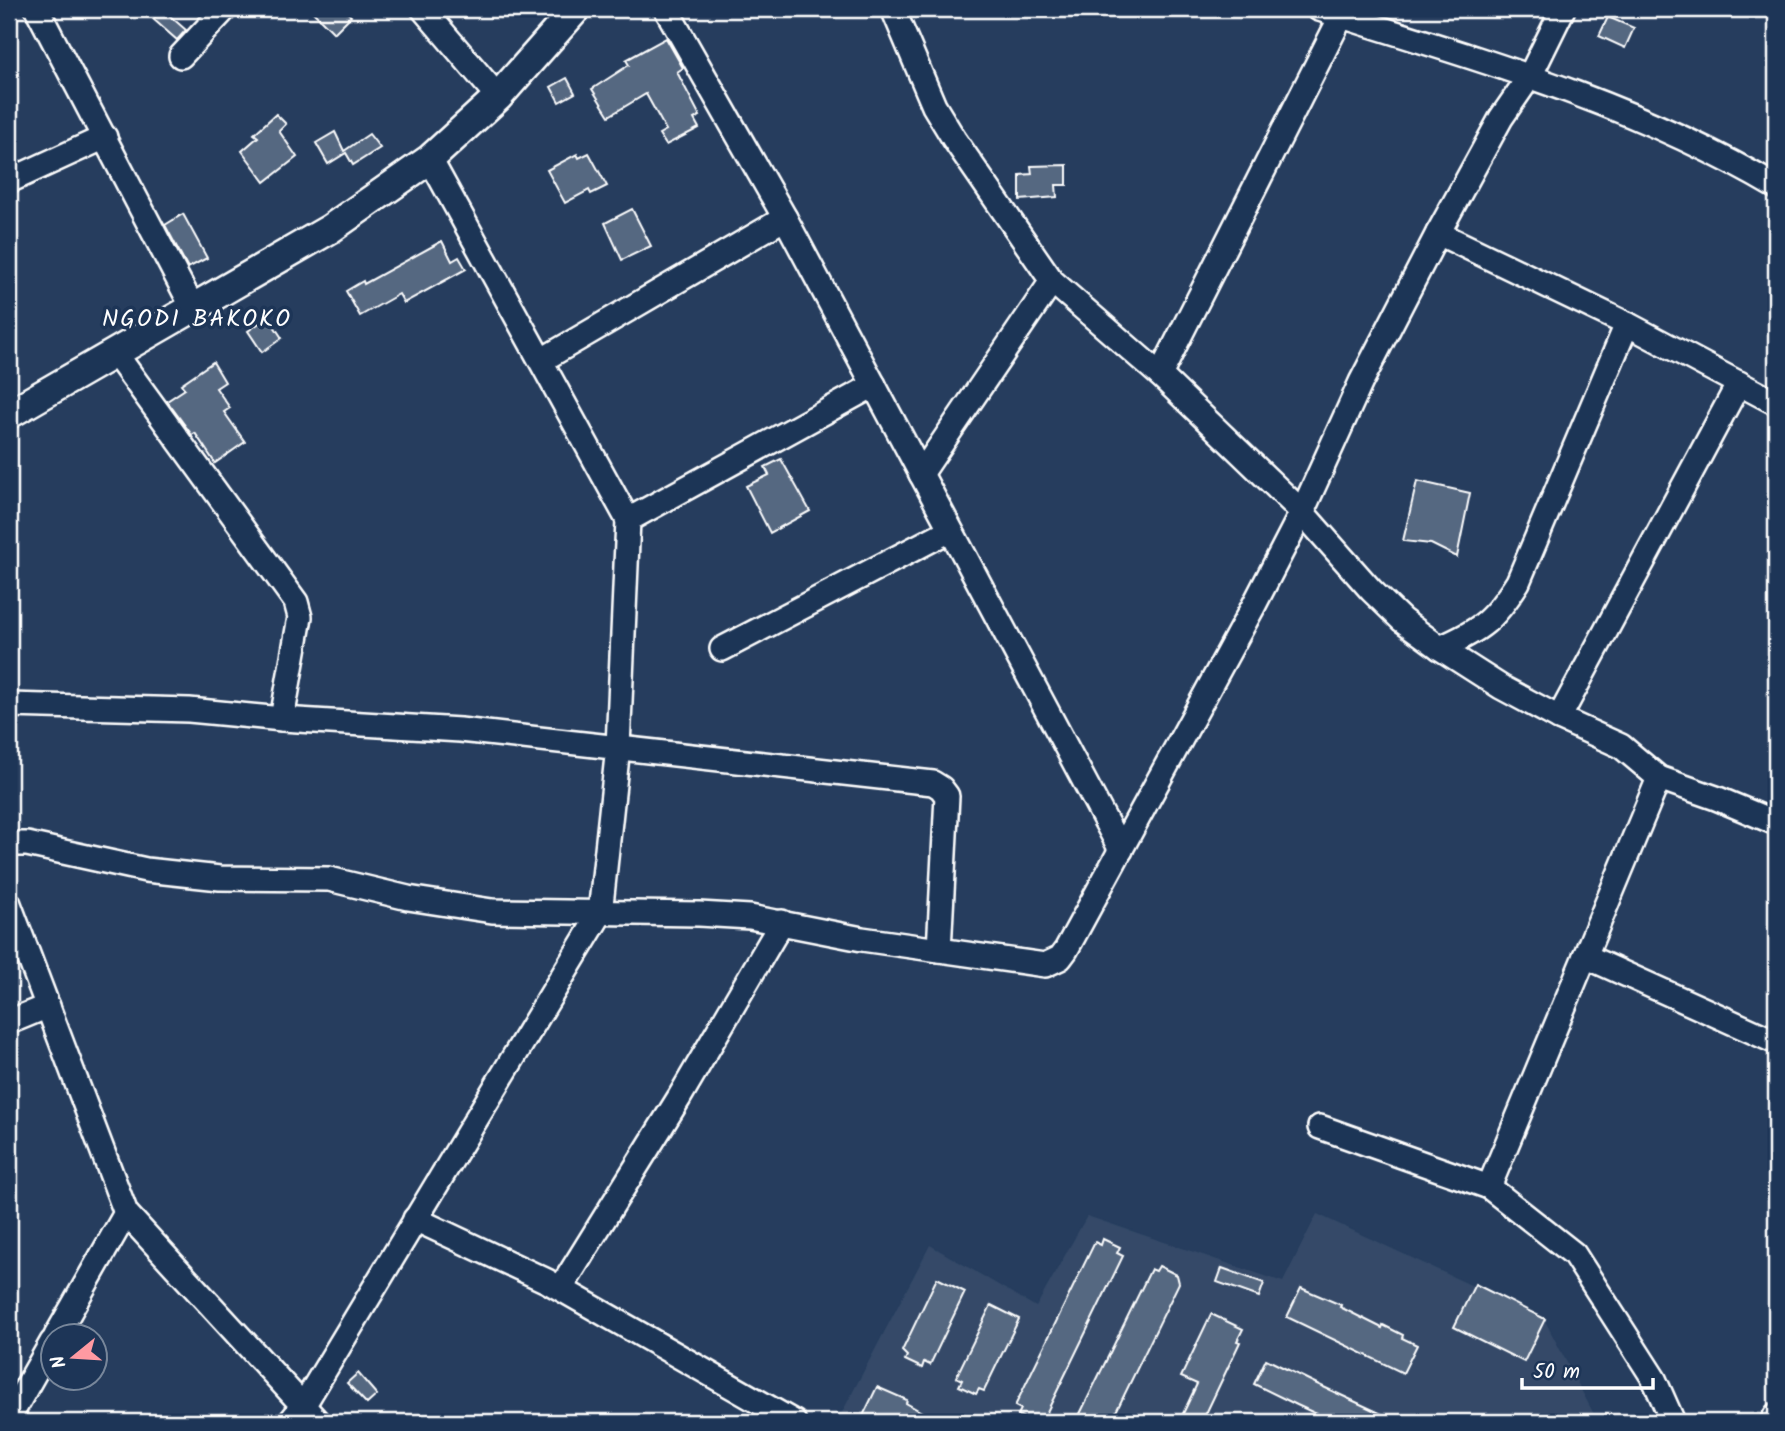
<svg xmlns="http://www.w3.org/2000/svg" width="1785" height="1431" font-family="Kalam,sans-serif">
	<rect width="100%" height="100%" fill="#263d5e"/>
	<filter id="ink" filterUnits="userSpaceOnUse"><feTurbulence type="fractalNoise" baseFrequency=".0143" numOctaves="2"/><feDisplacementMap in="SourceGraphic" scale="14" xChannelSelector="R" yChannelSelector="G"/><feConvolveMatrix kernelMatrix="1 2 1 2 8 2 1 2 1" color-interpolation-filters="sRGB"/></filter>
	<g filter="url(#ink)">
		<path fill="#344a68" d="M1317,1214l227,105 54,103h-761l93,-177 106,62 51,-91 196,66z"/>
		<g fill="#556781" stroke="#fff" stroke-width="2">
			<path d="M162,9l24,21 -9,10 -24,-21z"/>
			<path d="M310,9h33l8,7 -17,17z"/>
			<path d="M1608,17l26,11 -9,20 -26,-12z"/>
			<path d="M666,38l17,30 -6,4 23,44 -6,3 5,9 -33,17 -7,-11 7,-4 -20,-36 -37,22 -17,-27 37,-24 -3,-5z"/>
			<path d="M567,78l8,15 -16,9 -8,-15z"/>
			<path d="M276,114l10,10 -7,7 18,26 -32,25 -23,-31 16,-14 -4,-3z"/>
			<path d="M335,132l9,19 25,-17 11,14 -27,17 -7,-12 -18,11 -12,-21z"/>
			<path d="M589,153l18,33 -16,8 -2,-4 -24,13 -18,-33 30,-16 2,4z"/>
			<path d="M1067,165v20h-11l1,12 -37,3v-25l12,-1 -1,-8z"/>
			<path d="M632,209l19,37 -29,14 -17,-37z"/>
			<path d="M183,214l24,44 -19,10 -23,-43z"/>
			<path d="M442,241l10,20 7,-4 7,12 -62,34 -5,-9 -39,22 -14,-25 17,-10 1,3z"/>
			<path d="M268,317l14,21 -20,14 -14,-21z"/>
			<path d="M213,362l12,20 -9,6 14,20 -6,4 21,30 -30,21 -20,-30 -3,2 -25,-34 18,-12 -4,-5z"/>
			<path d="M781,459l29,52 -40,22 -24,-47 23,-11 -4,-8z"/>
			<path d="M1417,481l53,12 -13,64 -26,-13 -28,-3z"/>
			<path d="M1103,1239l17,8 -3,6 6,3 -80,164 -5,-3 -5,5 -15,-7 3,-6 -6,-3 80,-164 6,3z"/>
			<path d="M1159,1266l18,9 2,8 -68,139h-35l75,-153 5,2z"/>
			<path d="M1222,1268l42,15 -5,14 -42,-15z"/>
			<path d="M937,1278l28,14 -35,73 -6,-3 -2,6 -17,-8 2,-4 -5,-5z"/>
			<path d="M1475,1284l70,35 -21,43 -70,-35z"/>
			<path d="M1301,1288l40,17 -1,2 42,21 1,-3 20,10 -1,3 15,7 -14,28 -116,-56z"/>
			<path d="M991,1305l28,14 -35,72 -5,-2 -3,5 -17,-8 3,-6 -6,-3z"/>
			<path d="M1211,1314l32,15 -6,12 3,1 -38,80h-23l18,-38 -16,-7z"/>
			<path d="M1266,1359l51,25 82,38h-65l-37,-17 -43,-21z"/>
			<path d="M358,1373l19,22 -10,9 -20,-21z"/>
			<path d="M877,1387l30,13 -1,3 33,19h-28l-12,-6 -1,2 -2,-1 -3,5h-33z"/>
		</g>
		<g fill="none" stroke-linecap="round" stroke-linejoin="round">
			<g stroke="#fff" stroke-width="28">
				<g id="minor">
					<path d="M37,9l156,299"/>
					<path d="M423,9l75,88"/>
					<path d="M666,9l119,209 336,632"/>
					<path d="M893,9l41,97 20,33 98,142 108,94 142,137 69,78 31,30 38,28 61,39 58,31 62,28 38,32 57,20 60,25"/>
					<path d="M1319,9c156,49 315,94 457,178"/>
					<path d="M181,56l44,-47"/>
					<path d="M430,159l198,361"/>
					<path d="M9,181l96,-44"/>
					<path d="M1438,233l189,91 149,79"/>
					<path d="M115,353l181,249 4,15 -18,102"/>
					<path d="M542,360l243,-142"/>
					<path d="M1160,375l185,-366"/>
					<path d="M921,474l131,-193"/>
					<path d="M1440,648c41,-18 54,-28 78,-66l109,-258"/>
					<path d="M722,649l228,-119"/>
					<path d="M9,705l180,5 93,9 178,11 473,53 8,5 6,8 -8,154"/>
					<path d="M1559,718l180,-335"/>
					<path d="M9,844h18l119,26 74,8 109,1 79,19 84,13 207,3 51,3 112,22 183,26 15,-7 6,-8 187,-343 49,-95 59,-130 77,-149 63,-115 29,-42 33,-67"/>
					<path d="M9,904l117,309 192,209"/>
					<path d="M1585,956l191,86"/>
					<path d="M9,1022l39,-16"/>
					<path d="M1320,1127l169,60 85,67 80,125 19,43"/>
					<path d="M1489,1187l170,-409"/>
					<path d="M415,1219l132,62 247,141"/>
					<path d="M561,1288l118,-190 103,-176"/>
					<path d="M56,1336l70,-123"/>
					<path d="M9,1418l43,-76"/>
					<path d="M290,1422l13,-16 297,-492 18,-167 10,-227 246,-135"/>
					<path d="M1772,1422l4,-7"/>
				</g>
			</g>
			<g stroke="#fff" stroke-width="33">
				<path id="major" d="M9,414l321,-185 100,-70 68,-62 78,-88"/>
			</g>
			<use href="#minor" stroke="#1d3557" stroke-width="23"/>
			<use href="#major" stroke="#1d3557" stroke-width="28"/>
		</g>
	</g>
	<g text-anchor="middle" stroke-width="7" stroke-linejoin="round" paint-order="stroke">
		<g font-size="24" letter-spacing="2" fill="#fff" stroke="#1d3557">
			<text x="197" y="326">NGODI BAKOKO</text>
		</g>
	</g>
	<rect width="1785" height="1431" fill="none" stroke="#1d3557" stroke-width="35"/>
	<rect x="18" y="18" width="1750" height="1396" fill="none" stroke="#fff" stroke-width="2.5" filter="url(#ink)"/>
	<g transform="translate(74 1357) rotate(252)"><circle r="33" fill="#1d3557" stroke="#77869a" stroke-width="2"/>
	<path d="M0-5L12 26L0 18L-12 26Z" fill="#ff9aa2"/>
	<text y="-10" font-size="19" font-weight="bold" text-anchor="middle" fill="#ffffff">N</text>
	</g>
	<path d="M1522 1378v10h131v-10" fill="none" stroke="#ffffff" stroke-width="3.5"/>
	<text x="1533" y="1378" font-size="21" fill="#ffffff" stroke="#1d3557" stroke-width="5" paint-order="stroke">50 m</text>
</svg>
